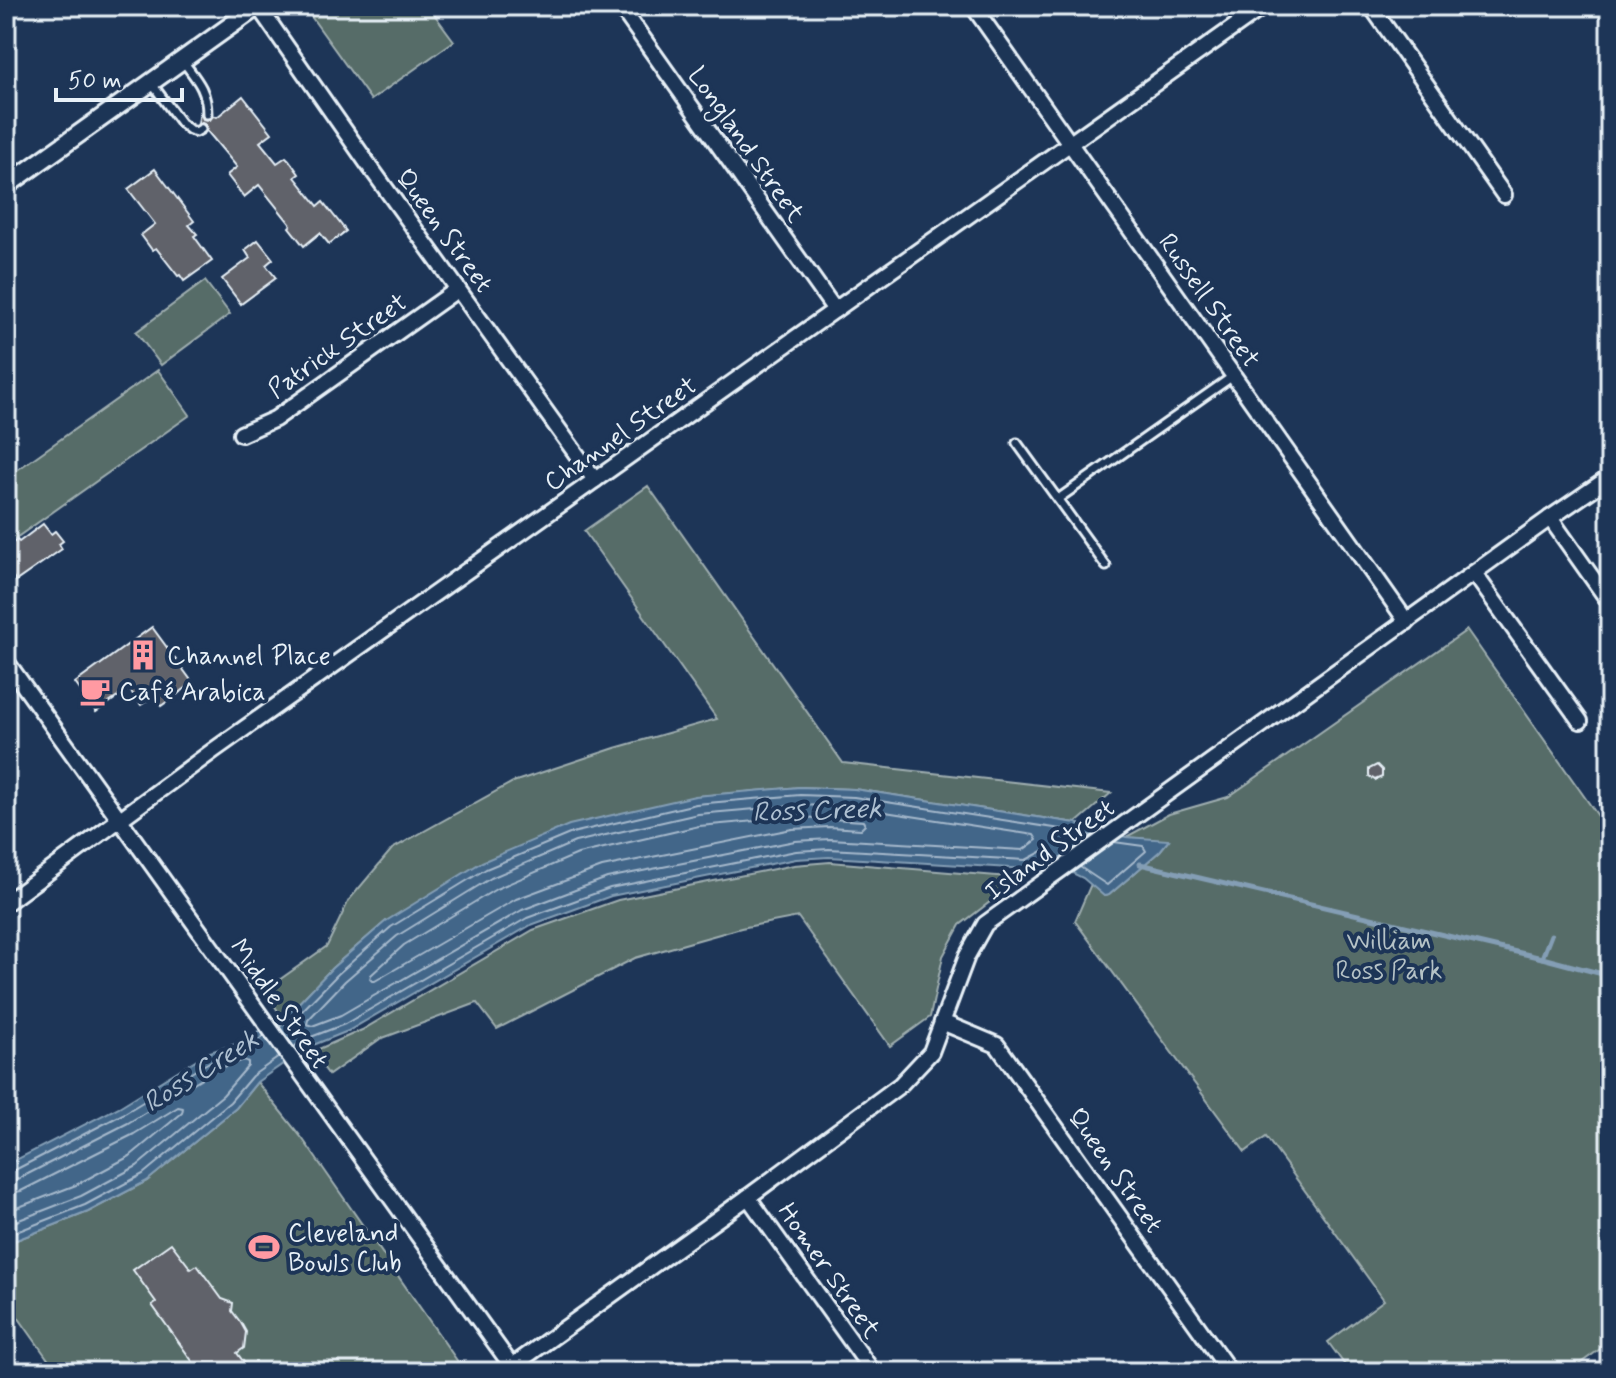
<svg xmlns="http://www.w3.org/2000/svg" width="1616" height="1378" font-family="Mynerve,sans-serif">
	<rect width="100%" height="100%" fill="#1d3557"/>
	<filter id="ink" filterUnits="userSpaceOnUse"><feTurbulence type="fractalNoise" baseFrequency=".0125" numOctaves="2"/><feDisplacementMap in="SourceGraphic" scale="16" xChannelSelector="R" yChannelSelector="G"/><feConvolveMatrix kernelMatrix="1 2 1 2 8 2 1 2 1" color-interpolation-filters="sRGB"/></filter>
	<g filter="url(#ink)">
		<g fill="#566c68" stroke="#9faeb0" stroke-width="2">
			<path d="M322,6h106l26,35 -83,59 -61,-85z"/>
			<path d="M205,281l25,33 -69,51 -25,-33z"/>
			<path d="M158,370l32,45 -184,130v-67z"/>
			<path d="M648,486l195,277 268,30 -35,30 -222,-34 -54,-2 -102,9 -312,125 -54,47 -38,40 -13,8 -16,-26 62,-44 22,-46 43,-51 121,-67 102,-34 102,-29 -133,-188z"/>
			<path d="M1467,630l143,203v509l-42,30h-218l-22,-30 56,-42 -118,-163 -21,15 -170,-231 16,-37 13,12 5,-1 51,-44 8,-10 -42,-4 43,-23 59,-17z"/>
			<path d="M830,862l191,16 -61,47 -17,31 -13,61 -40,29 -92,-129 -57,11 -106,30 -138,71 -20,-26 -97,36 -51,36 -17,-23 50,-22 171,-100 85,-30 176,-35z"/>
			<path d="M257,1082l45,56 163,234h-408l-51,-72v-56l82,-32 59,-31 89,-73z"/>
		</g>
		<path fill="#426689" stroke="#849eb5" stroke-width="2" d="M800,787l54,2 222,34 50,14 43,3 -9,11 -51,44 -5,1 -21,-18 -40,-19 -14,10 -200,-12 -33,2 -185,37 -80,29 -183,106 -42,17 -49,34 -21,26 -89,73 -59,31 -82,32v-79l113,-58 88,-54 35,-11 52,-34 38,-40 54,-47 96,-59 87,-37 126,-29z"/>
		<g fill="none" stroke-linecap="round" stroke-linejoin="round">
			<g stroke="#a6b9cc" stroke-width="2">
				<path d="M800,805l53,2 181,28 3,5 -14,10 -193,-11 -35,2 -188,37 -85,32 -181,105 -29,11 -5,-2 1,-4 37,-39 52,-45 94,-58 84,-36 123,-28z"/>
				<path d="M801,817l62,4 2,4 -4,4 -32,-2 -37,2 -190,38 -86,32 -141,82h-3l-2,-2 1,-4 33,-30 92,-56 82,-35 121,-28z"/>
				<path d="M1080,867l27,18 39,-34 -3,-5 -29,-4"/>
				<path d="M279,1027l20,-13 39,-40 53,-47 95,-58 86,-36 124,-29 104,-9 54,2 220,34 18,5"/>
				<path d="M294,1047l9,-7 42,-16 182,-106 83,-30 186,-37 33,-2 197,11 17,-9 18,8"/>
				<path d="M6,1172l7,-1 110,-57 88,-53 34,-12 19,-13"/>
				<path d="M6,1182l10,-2 112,-57 87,-53 29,-10 4,2v4l-25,29 -86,71 -56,30 -75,29"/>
				<path d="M6,1194l15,-3 113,-57 44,-27 5,1 -1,5 -52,43 -54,29 -70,27"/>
				<path d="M6,1236l79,-31 58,-31 87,-72 22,-26 27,-19"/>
			</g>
			<g stroke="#849eb5" stroke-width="5">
				<path d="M1140,864l402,94 68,18"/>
				<path d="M1542,958l9,-23"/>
			</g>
		</g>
		<g fill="#60626a" stroke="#e8f1f8" stroke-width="2">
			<path d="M243,96l29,37 -12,9 17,21 9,-6 3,3 10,14 -4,3 23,29 5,-4 23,29 -17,13 -9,-11 -16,13 -15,-19 2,-2 -32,-40 -15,12 -17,-22 10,-8 -30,-36 -1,-6 -4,-2h-4l2,-10 3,6 7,1 3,-4 4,1z"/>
			<path d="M155,169l39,52 -5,4 8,9 -3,2 18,25 -28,20 -4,-6 -2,1 -22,-28 -4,2 -11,-15 14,-11 -27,-35z"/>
			<path d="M258,240l15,19 -7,6 10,13 -35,26 -19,-25 28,-21 -5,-8z"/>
			<path d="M43,524l8,10 4,-3 8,10 -4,3 3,5 -46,32 -10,-14v-19l11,-8 2,2z"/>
			<path d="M152,627l41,56 -32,23 -7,-10 -13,9 -12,-16 -33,23 -21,-29z"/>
			<path d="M1377,765l5,5v7l-7,3 -6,-4v-7z"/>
			<path d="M171,1243l20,26 6,-4 25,34 11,4 -1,8 9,12 5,9 -2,16 -7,5 14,19h-51l-48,-67 4,-3 -23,-32z"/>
		</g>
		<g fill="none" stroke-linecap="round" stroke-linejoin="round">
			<g stroke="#e8f1f8" stroke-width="13">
				<g id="service">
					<path d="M182,60c14,19 25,29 25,54"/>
					<path d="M152,84l29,39 9,7 6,2 5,-3"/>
					<path d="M1017,443l89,123"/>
					<path d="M1058,499l175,-123"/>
				</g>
			</g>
			<g stroke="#e8f1f8" stroke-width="20">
				<g id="minor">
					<path d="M258,6l110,158 227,316"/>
					<path d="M620,6l215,304"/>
					<path d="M973,6l434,616"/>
					<path d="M1371,6l133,189"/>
					<path d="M241,434l34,-15 183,-130"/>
					<path d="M1550,518l60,85"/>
					<path d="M1474,573l106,148"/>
					<path d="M6,661l510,711"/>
					<path d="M1608,804l2,-1"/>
					<path d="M6,903l208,-153 1050,-744"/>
					<path d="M942,1022l55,23 233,327"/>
					<path d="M748,1197l125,175"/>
					<path d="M504,1372l244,-175 152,-112 31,-33 36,-96 18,-32 565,-406 60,-41"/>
				</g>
			</g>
			<g stroke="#e8f1f8" stroke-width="22">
				<path id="tertiary" d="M6,186l252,-180"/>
			</g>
			<use href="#service" stroke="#1d3557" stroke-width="7"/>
			<use href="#minor" stroke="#1d3557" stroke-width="14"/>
			<use href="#tertiary" stroke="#1d3557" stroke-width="16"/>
		</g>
	</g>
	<defs>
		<g id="building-bare" transform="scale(2.4)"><path d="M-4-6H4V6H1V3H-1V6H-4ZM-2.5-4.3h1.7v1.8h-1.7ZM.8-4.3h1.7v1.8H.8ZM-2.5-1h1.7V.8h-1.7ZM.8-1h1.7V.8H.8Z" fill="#ff9aa2" stroke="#1d3557" stroke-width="2.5" paint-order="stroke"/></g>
		<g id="cafe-bare" transform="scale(2.4)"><path d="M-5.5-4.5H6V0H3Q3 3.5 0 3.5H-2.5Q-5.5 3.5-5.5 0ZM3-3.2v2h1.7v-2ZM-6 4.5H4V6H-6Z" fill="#ff9aa2" stroke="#1d3557" stroke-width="2.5" paint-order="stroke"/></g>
		<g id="stadium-bare" transform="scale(2.4)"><path d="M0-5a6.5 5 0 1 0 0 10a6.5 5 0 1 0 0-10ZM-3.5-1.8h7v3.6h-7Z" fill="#ff9aa2" stroke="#1d3557" stroke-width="2.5" paint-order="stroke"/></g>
	</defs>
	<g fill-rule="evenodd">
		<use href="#building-bare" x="143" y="655"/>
		<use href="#cafe-bare" x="95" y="691"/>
		<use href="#stadium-bare" x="264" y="1247"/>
	</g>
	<g text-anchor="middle" stroke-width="8" stroke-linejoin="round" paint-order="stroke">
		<g font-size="26" fill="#e8f1f8" stroke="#1d3557">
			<text transform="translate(747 144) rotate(55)" y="9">Longland Street</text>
			<text transform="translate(445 230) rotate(54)" y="9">Queen Street</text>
			<text transform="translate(1210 300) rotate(55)" y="9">Russell Street</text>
			<text transform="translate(337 345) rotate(-35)" y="9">Patrick Street</text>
			<text transform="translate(620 433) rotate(-35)" y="9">Channel Street</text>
			<text transform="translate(1049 849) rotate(-36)" y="9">Island Street</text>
			<text transform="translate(280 1003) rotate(55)" y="9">Middle Street</text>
			<text transform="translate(1116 1170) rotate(55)" y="9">Queen Street</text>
			<text transform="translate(830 1270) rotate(55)" y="9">Homer Street</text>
		</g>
		<g font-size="26" fill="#e8f1f8" stroke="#1d3557" text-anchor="start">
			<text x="167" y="664">Channel Place</text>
			<text x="119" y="700">Café Arabica</text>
			<text x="288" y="1241">Cleveland<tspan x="288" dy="30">Bowls Club</tspan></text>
		</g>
		<g font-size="26" fill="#b5c2c6" stroke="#1d3557">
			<text x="1389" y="949">William<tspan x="1389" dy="30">Ross Park</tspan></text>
		</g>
		<g font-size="28" font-style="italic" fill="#aec0d1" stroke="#1d3557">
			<text transform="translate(817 809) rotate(-2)" y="10">Ross Creek</text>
			<text transform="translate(200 1070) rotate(-32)" y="10">Ross Creek</text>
		</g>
	</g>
	<rect width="1616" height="1378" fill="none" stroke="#1d3557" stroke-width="32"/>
	<rect x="16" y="16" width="1584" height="1346" fill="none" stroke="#e8f1f8" stroke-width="3" filter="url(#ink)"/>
	<path d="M56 88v12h126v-12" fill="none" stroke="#e8f1f8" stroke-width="4"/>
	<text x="68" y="88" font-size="24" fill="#e8f1f8" stroke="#1d3557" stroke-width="6" paint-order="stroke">50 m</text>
</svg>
